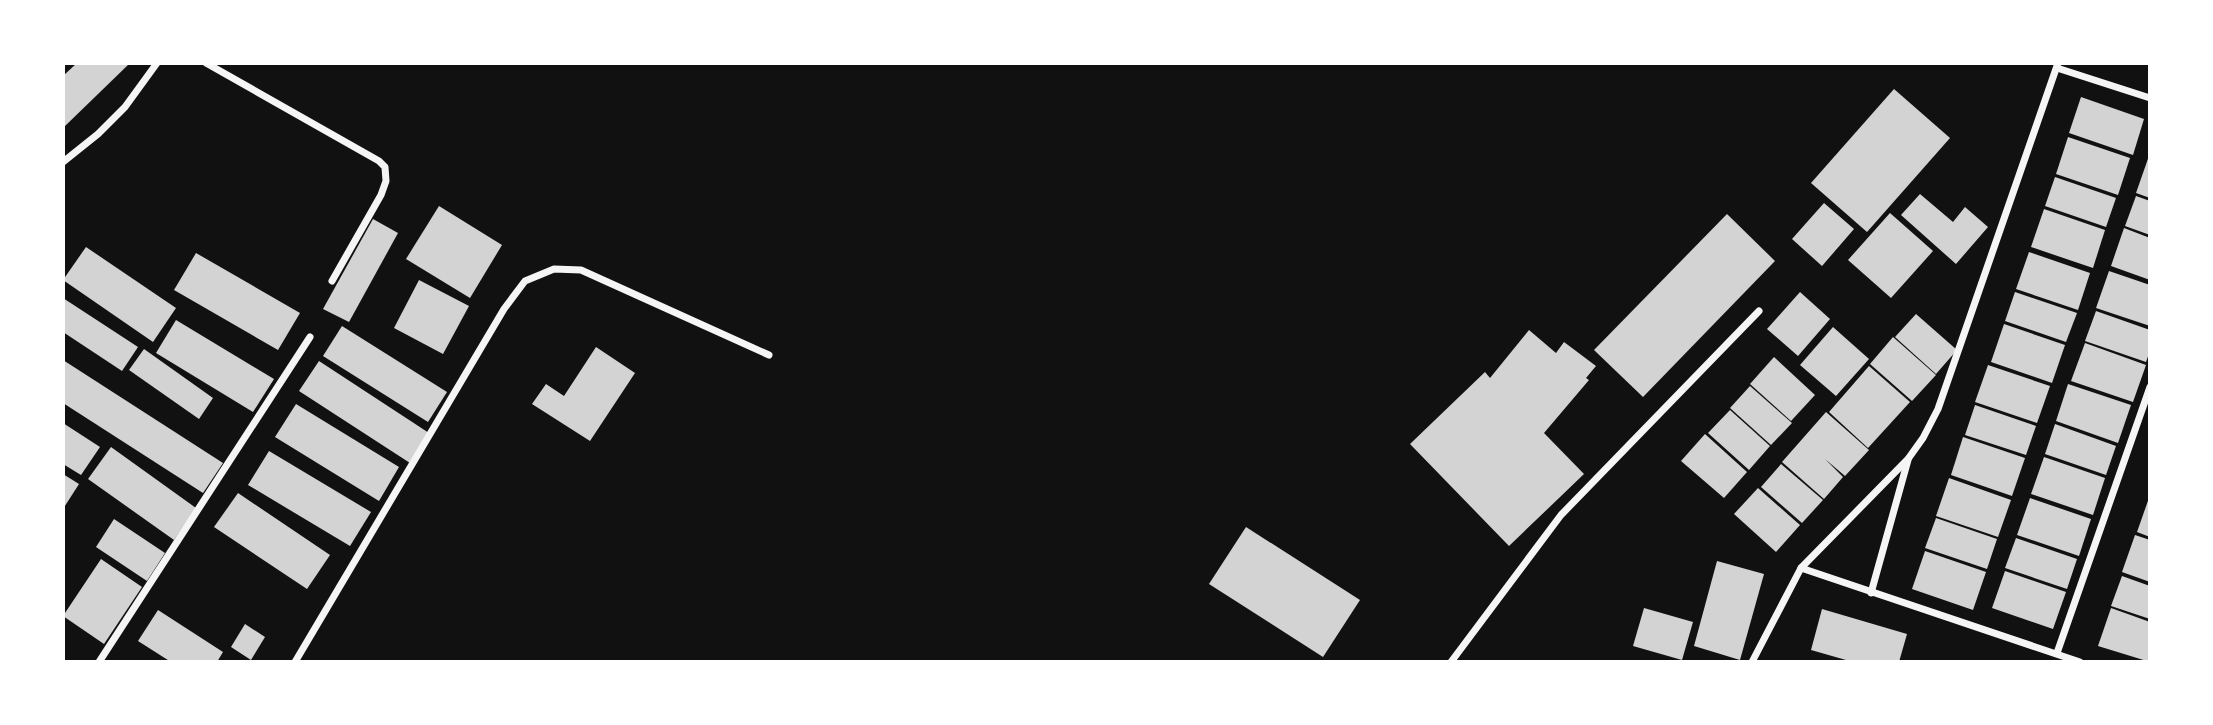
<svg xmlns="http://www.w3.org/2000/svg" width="2213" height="725" font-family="Cabin,sans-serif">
	<rect width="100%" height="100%" fill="#111"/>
	<g fill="#d3d3d3">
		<path d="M77,63h53l-66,64 -1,-51z"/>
		<path d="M1894,89l56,49 -83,94 -56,-49z"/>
		<path d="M2081,97l63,22 -11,36 -64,-22z"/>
		<path d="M2068,137l62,21 -12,37 -62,-21z"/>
		<path d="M2150,153v45l-14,-5z"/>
		<path d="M2055,177l61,21 -10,29 -61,-21z"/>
		<path d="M1920,194l33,28 12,-15 23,20 -32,37 -55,-49z"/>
		<path d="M2136,196l14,5v34l-25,-9z"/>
		<path d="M1824,203l30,26 -32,37 -30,-27z"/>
		<path d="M439,206l63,39 -32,53 -64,-39z"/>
		<path d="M2044,209l61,21 -12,38 -62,-21z"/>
		<path d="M1890,213l43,38 -42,47 -43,-38z"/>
		<path d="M1727,214l48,47 -132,136 -49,-47z"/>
		<path d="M373,219l25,14 -49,89 -26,-13z"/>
		<path d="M2124,228l26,10v42l-39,-14z"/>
		<path d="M86,247l90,61 -23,34 -90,-62z"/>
		<path d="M2029,252l61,21 -12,37 -62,-21z"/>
		<path d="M196,253l104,60 -22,37 -104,-60z"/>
		<path d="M2109,271l41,14v41l-54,-18z"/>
		<path d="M419,280l50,26 -26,48 -49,-26z"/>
		<path d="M1800,292l30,27 -32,37 -31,-27z"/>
		<path d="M2015,292l62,21 -11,29 -61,-21z"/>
		<path d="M63,298l75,49 -16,24 -59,-39z"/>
		<path d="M2096,311l54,19v21l-4,11 -61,-21z"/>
		<path d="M1916,314l41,36 -21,24 -41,-37z"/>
		<path d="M176,320l98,59 -21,33 -97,-59z"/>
		<path d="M2004,324l61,21 -13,38 -61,-21z"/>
		<path d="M342,326l105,66 -19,30 -105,-66z"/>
		<path d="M1833,327l36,32 -33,37 -36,-31z"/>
		<path d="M1529,330l27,23 8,-11 32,24 -10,12 3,2 -45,53 40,41 -75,72 -99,-102 75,-72 5,6z"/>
		<path d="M1893,337l43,38 -24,26 -42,-37z"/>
		<path d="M2085,343l61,22 -13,37 -62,-21z"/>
		<path d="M596,347l39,26 -45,68 -58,-37 14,-20 18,12z"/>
		<path d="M144,349l69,49 -14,21 -70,-49z"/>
		<path d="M1774,357l41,38 -24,26 -41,-37z"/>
		<path d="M63,360l160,103 -20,30 -140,-90z"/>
		<path d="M319,361l110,72 -19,30 -111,-72z"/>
		<path d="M1988,365l62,21 -13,37 -62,-21z"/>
		<path d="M1869,366l41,36 -42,46 -39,-36z"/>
		<path d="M2068,384l63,21 -13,38 -62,-22z"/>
		<path d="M1750,386l42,37 -21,22 -41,-37z"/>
		<path d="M296,404l103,63 -20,34 -104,-64z"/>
		<path d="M1975,405l61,21 -10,29 -61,-20z"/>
		<path d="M1730,410l40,36 -21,24 -41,-37z"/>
		<path d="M1826,412l43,38 -24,26 -20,-17 18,18 -19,22 -42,-37z"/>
		<path d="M63,423l37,24 -19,28 -18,-11z"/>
		<path d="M2055,424l61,22 -10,29 -61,-21z"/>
		<path d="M1705,434l42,38 -23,26 -43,-37z"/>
		<path d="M1963,437l62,21 -13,38 -61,-21z"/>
		<path d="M111,447l85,61 -22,32 -86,-61z"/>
		<path d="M269,451l102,61 -21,34 -102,-61z"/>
		<path d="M2044,457l61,21 -12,37 -62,-21z"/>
		<path d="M1781,464l42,36 -21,23 -41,-36z"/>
		<path d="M63,474l16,10 -16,25z"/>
		<path d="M1949,478l62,22 -13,37 -62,-21z"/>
		<path d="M1758,488l42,37 -24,27 -42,-38z"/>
		<path d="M238,493l92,62 -23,34 -93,-62z"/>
		<path d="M2150,495v42l-13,-5z"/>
		<path d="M2030,498l61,21 -12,37 -62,-21z"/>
		<path d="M1936,518l61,21 -10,30 -62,-21z"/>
		<path d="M114,519l51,34 -18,28 -51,-34z"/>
		<path d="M1246,527l114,73 -37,57 -114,-73z"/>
		<path d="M2135,535l15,5v42l-28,-10z"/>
		<path d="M2016,538l61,21 -10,30 -62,-21z"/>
		<path d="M1925,551l61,21 -13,38 -61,-21z"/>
		<path d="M101,559l41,28 -38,57 -41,-28z"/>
		<path d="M1717,561l47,13 -24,86 -46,-14z"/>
		<path d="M2005,571l61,21 -13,37 -61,-21z"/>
		<path d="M2122,576l28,10v33l-39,-13z"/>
		<path d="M1644,608l49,14 -11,38 -49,-14z"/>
		<path d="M2111,608l39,14v40l-52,-16z"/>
		<path d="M1822,609l85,25 -8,28h-46l-42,-12z"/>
		<path d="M158,610l65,42 -6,10h-46l-33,-21z"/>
		<path d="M245,624l20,13 -14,23 -20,-13z"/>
	</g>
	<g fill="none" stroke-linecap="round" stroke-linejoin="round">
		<g stroke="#f5f5f5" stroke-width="7">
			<path d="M206,63l173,98 6,6 1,14 -5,14 -49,86"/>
			<path d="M2057,68l93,30"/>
			<path d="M63,162l35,-28 27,-27 32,-44"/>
			<path d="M1801,568l279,94"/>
			<path d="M1871,593l37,-133"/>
			<path d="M2057,653l93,-266"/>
			<path d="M99,662l211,-325"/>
			<path d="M295,662l209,-353 21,-28 29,-12 27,1 188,85"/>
			<path d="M1451,662l110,-147 198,-204"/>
			<path d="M1752,662l49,-94 107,-109 15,-21 15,-29 120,-346"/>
		</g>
	</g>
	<rect width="2213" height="725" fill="none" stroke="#ffffff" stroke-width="130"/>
</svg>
